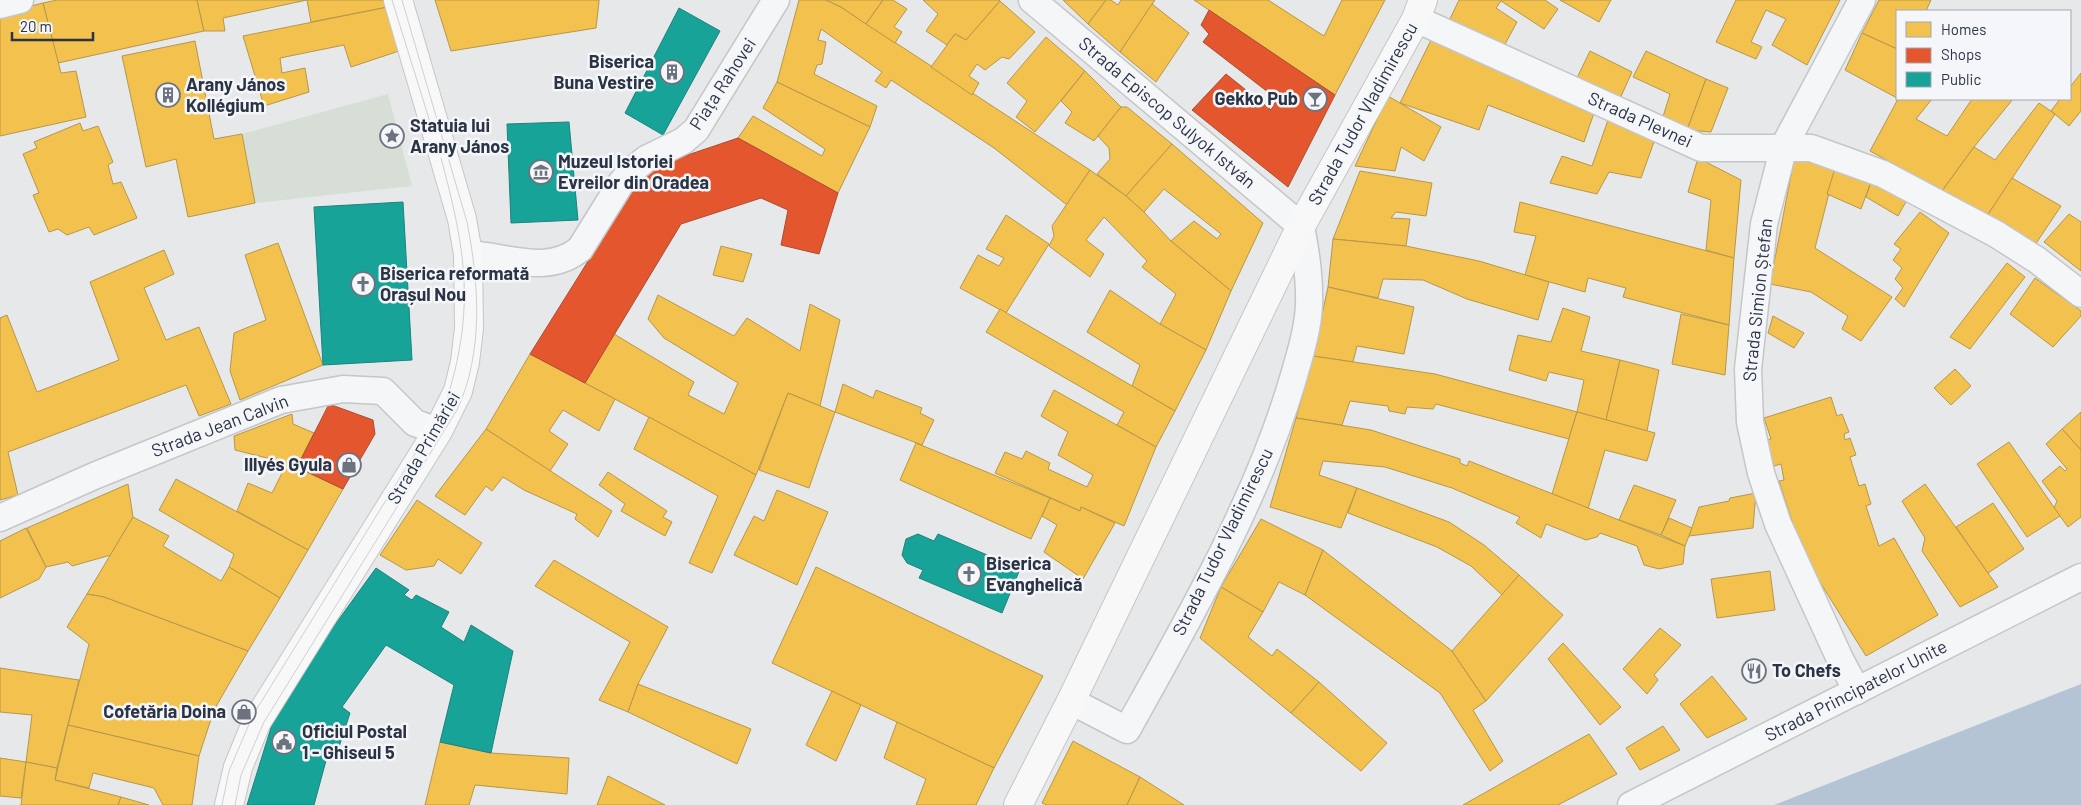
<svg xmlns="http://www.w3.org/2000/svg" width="2081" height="805" font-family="Barlow,sans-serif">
	<rect width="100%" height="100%" fill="#e6e8ea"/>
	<path fill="#d6ded6" d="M388,94l24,92 -157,17 -13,-69z"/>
	<path fill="#b4c4d5" d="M2081,684v121h-307z"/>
	<g fill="#f2c14e" stroke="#b6974b">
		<path d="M57,0h140l7,31 -146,32 -15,-60z"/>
		<path d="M197,0h189l2,7 -77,15 -4,-22 -84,18 2,13h-21z"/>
		<path d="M435,0h164v2l-3,26 -145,23z"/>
		<path d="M799,0h27l15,7 249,163 -23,35 -73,-57 -103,-68 -5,8 -11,-7 7,-9 -61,-43 -3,11 8,2 -4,22 -5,1 -3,9 63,32 -7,21 -93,-45z"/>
		<path d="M826,0h57l-17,24 -25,-17z"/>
		<path d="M883,0h10l14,9 -13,18 8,5 -7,11 -29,-19z"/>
		<path d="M923,0h76l1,1 -34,39 -11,-6 -8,11 -21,-14 12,-17z"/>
		<path d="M1063,0h43l-18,24z"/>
		<path d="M1106,0h5l7,5 3,-5h34l-35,52 -32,-28z"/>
		<path d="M1194,0h74l56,36 18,-36h43l-50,95z"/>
		<path d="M1459,0h86l13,9 -14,20 -43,-28 -5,7 21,14 -13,24 -56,-23z"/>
		<path d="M1560,0h51l-12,22z"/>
		<path d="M1736,0h104l-33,65 -35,-20 14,-26 -20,-9 -15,32 11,5 -6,12 -40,-17z"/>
		<path d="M1879,0h52l-5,11h-29v38l-35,-16z"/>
		<path d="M1000,1l35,31 -26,27 -7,-2 -17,13 -8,-6 -8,12 10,7 -7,12 -41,-28 24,-33 11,6z"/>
		<path d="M43,3l18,70 15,-2 10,46 -86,19v-122z"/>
		<path d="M1152,4l37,29 -33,49 -36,-30z"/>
		<path d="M388,7l11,44 -48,16 -7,-22 -64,13 2,15 23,-5 4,24 -45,14 -21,-70z"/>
		<path d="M1862,33l35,16v49l-52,-28z"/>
		<path d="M1434,34l161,76 -11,32 -96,-37 -9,25 -79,-27z"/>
		<path d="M1046,37l39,34 -50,61 -19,-15 11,-16 -20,-18z"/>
		<path d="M195,41l19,98 28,-5 13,69 -67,14 -12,-58 -30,8 -24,-111z"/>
		<path d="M1590,51l42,21 -14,31 -43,-21z"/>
		<path d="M1646,51l60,28 -19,51 -25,-10 8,-26 -37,-17z"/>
		<path d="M1085,71l36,36 -27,34 -29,-18 7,-11 -11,-11z"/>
		<path d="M2081,73v38l-12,15 -18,-15 9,-12h10v-12z"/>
		<path d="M1706,79l22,9 -17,44 -24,-2z"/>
		<path d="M777,82l93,45 -32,66 -100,-55 15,-22 69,40 3,-7 -62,-41z"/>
		<path d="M1388,96l53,31 -17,34 -23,-14 -6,24 -40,-5z"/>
		<path d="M1898,99h34l-16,20 31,17 25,-37h41l-39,48 -32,44 -72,-40z"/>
		<path d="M2039,103l16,11 -68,102 -45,-25 32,-44 21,13z"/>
		<path d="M1121,107h6l45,37 -46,52 -29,-22 13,-15 -1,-11 -11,-12z"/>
		<path d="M1608,120l47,19 -14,39 -32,-6 -12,22 -47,-11 12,-27 30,10z"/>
		<path d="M80,123l3,8 15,-5 15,36 -5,3 5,19 8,-2 16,36 -43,17 -5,-8 -22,8 -9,-6 -9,3 -16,-37 6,-2 -16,-39 14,-6 -3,-6z"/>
		<path d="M1172,144l91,79 -32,68 -60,-50 23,-20 23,18 4,-5 -57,-45 -20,23 -18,-16z"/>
		<path d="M1698,158l43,22 -7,78 -28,-8 5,-50 -23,-8z"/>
		<path d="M1794,160l43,2 -22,86 77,49 -31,44 -19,-12 6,-13 -37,-24 -41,-8z"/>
		<path d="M1837,162l35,17 -11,30 -34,-15z"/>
		<path d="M1090,170l36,26 18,16 27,29 60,50 -25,59 -46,-26 16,-30 -34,-27 5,-6 -43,-44 -18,23 18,14 -14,23 -41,-31 5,-10 -2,-10z"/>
		<path d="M1360,171l72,12 -6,33 -30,-4 -5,6 19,1 -4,27 -73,-7z"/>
		<path d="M2012,178l49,28 -26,39 -48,-29z"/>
		<path d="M1872,179l36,19 -10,18 -32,-19z"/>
		<path d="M1520,202l214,56 -5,67 -106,-28 3,-9 -38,-10 -3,14 -60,-17 11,-39 -22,-4z"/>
		<path d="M1920,212l29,21 -45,74 -9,-8 8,-11 -8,-9 7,-11 -9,-8 8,-11 -7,-5z"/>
		<path d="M2069,214l12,8v49l-37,-29z"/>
		<path d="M1006,215l43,29 -43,69 -46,-25 18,-33 21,11 5,-8 -18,-9z"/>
		<path d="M1333,239l73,7 73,15 70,21 -11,38 -71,-21 -44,-19 -40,-1 -5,19 -50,-11z"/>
		<path d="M278,243l45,122 -83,35 -10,-29 4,-38 32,-13 -21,-65z"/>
		<path d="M721,246l31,8 -9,28 -30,-7z"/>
		<path d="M164,250l10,24 -30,14 22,52 33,-13 32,77 -32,12 -13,-31 -178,67 10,43 -18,5v-182l7,-3 30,77 82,-32 -29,-78z"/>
		<path d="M2007,263l18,14 -55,72 -20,-12z"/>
		<path d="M2035,278l46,33v5l-28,31 -43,-33z"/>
		<path d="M1328,287l86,20 -10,47 -47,-8 -4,16 -40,-6z"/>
		<path d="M1110,290l50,34 46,26 -31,61 -43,-25 8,-21 -53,-33z"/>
		<path d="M658,295l76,41 13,-18 53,33 10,-47 30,16 -20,86 -32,-13 -32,82 -171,-92 29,-49 80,48 -6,13 36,19 14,-31 -74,-45 -16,-19z"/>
		<path d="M1563,308l27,9 -9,34 39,9 -14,60 -29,-8 7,-32 -35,-8 -3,9 -37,-11 9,-35 33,7z"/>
		<path d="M1000,309l175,102 -19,36 -39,-22 7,-13 -138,-80z"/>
		<path d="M1681,314l48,11 -4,50 -53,-11z"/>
		<path d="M1773,316l31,17 -10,15 -26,-15z"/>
		<path d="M530,354l85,45 -16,32 -36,-21 -14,21 19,13 -18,27 -64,-42z"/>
		<path d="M1313,356l122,18 142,38 -8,27 -133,-35 -3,5 -26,-2 -2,7 -16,-3 -1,-5 -38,-5 -8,24 -46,-7z"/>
		<path d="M1620,360l39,10 -12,61 -41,-11z"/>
		<path d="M1955,369l16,17 -20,19 -17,-17z"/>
		<path d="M843,384l30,14 3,-8 46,18 -2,5 14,7 -12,25 -87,-33z"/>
		<path d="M1054,390l102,57 -32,79 -43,-19 -1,4 -85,-38 10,-21 17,7 4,-8 24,12 -2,6 39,18 6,-12 -35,-20 10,-23 -27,-16z"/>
		<path d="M788,393l47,19 -26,76 -50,-18z"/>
		<path d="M1831,397l6,19 5,-2 7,18 -5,2 1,6 5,-2 6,17 -6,2 9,29 6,-2 6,20 -5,2 13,40 15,-8 44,77 -72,41 -63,-101 -24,-74 5,-1 -3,-16 -7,2 -9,-26 6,-1 -7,-21z"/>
		<path d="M1577,412l78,21 -8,28 -42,-11 -17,59 -36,-15z"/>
		<path d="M2081,412v38l-19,-21z"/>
		<path d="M292,414l1,10 21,9 -17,34 -10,-4 -52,-13 -1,-14z"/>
		<path d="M649,417l107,58 -44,98 -23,-10 29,-67 -84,-47z"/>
		<path d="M1296,418l75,12 89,29v4l7,3 2,-5 216,85 -2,18 -24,5 -15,-4 -7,-19 -37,-13 -3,4 -11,3 -40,-16 -5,14 -25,-15 4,-6 -68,-29 -67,-21 -62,-6 -4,14 38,13 -16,40 -71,-21z"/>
		<path d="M486,429l126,82 -14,26 -23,-18 2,-5 -53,-24 -21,-13 -11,14 -6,-5 -21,29 -30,-19z"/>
		<path d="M2062,429l19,21v67l-13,10 -14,-19 3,-7 -15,-20 18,-15 5,5 2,-2 -21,-25z"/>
		<path d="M2009,442l51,74 -33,21 -50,-73z"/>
		<path d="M916,443l134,55 -19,41 -131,-59z"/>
		<path d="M287,463l56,26 -35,61 -71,-39 11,-28 24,10z"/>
		<path d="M608,472l59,39 -4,6 9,5 -7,14 -44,-25 4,-7 -26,-19z"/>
		<path d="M176,479l132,71 -28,48 -51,-31 5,-13 -75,-44z"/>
		<path d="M128,484l5,33 -22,38 -39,11 -4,-4 -22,5 -19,-39z"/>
		<path d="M1925,484l73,103 -38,20 -38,-56 3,-13 -23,-37z"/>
		<path d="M1634,485l42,15 -15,35 -42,-15z"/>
		<path d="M1357,488l92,34 35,23 35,30 -17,20 -31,-29 -34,-19 -89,-34z"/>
		<path d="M777,490l51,22 -31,73 -63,-30 20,-39 10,5z"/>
		<path d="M1756,493l-3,35 -64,8 10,-29 30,-6 1,-3z"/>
		<path d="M1050,498l30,13 1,-4 34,16 -32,56 -39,-27 13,-27 -15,-9z"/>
		<path d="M417,500l65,43 -21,31 -23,-15 -4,7 -28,4 -26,-15z"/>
		<path d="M1993,503l31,46 -36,24 -32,-46z"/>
		<path d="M133,517l36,19 -6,10 58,35 8,-14 51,31 -32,53 -144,-54 -17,-3z"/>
		<path d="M1669,518l23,10 -7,18 -24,-11z"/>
		<path d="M1261,519l62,31 -18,45 -26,-13 -16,30 -42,-25z"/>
		<path d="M26,528l20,39 -7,12 -39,19v-57z"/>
		<path d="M1323,550l129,101 34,50 -13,9 30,51 -13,10 -50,-78 -135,-98z"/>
		<path d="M554,560l114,67 -30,57 -10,28 -29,-12 31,-58 -95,-56z"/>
		<path d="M816,567l227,109 -49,92 -222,-105z"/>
		<path d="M1770,571l5,39 -58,8 -6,-39z"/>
		<path d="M1519,575l44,40 -77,86 -34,-50z"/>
		<path d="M1221,587l42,25 -15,25 24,19 5,-7 42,33 -28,31 -91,-75z"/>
		<path d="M87,594l17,3 144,54 -34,59 -15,46 -131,-31 21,-81 -22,-17z"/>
		<path d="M1660,628l21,17 -27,30 4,5 -11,14 -24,-25z"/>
		<path d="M1563,643l58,64 -21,18 -52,-66z"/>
		<path d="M0,668l79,12 -22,88 -31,-6 6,-47 -32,-3z"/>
		<path d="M1712,676l35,43 -40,19 -27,-34z"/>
		<path d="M1319,682l68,61 -26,28 -70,-58z"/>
		<path d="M638,684l113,45 -14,35 -109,-52z"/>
		<path d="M832,691l29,14 -25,56 -30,-16z"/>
		<path d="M897,722l97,46 -18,37h-60l10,-26 -42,-21z"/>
		<path d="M68,725l131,31 -7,49h-29l-9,-17 -61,-15 -4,15 -34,-8z"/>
		<path d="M1663,726l17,24 -40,20 -14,-22z"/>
		<path d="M1589,734l28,40 -59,31h-95z"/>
		<path d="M1073,741l67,36 -13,28h-80l-5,-2z"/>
		<path d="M440,742l51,11 78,5 -2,36 -92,-9 -6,20h-44z"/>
		<path d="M0,758l26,4 -5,36 -21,-2z"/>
		<path d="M26,762l31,6 -2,12 66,17 -3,8h-97z"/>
		<path d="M608,776l57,29h-68z"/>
		<path d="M1140,777l44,28h-57z"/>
		<path d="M121,797l28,8h-31z"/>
	</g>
	<g fill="#e4572e" stroke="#ac4c35">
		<path d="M1209,10l126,85 -47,92 -96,-77 34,-36 45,36 6,-11 -74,-57 6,-8 -8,-9z"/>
		<path d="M738,138l100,55 -19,61 -38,-9 7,-35 -27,-12 -80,26 -96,159 -55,-29 107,-171 21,-18z"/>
		<path d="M329,404l44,16 2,14 -32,55 -46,-22z"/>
	</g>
	<g fill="#17a398" stroke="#1d827f">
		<path d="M679,8l41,23 -57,104 -38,-22z"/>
		<path d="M569,122l9,98 -67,3 -4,-99z"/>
		<path d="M403,202l9,158 -89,5 -9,-158z"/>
		<path d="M918,534l16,7 4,-7 82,35 -18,44 -83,-35 4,-8 -16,-7 -5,-8 4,-16z"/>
		<path d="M376,568l33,22 -5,5 8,5 4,-5 33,17 -8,15 23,15 7,-17 42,26 -22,102 -51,-11 14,-57 -68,-40 -44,62 8,6 -15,46 -8,-2 -13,48h-67l32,-103z"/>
	</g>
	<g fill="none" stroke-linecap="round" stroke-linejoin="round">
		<g stroke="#c4c6c8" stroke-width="29">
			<g id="street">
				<path d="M1032,0l269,226c5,27 9,52 8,79 -1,25 -10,53 -17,77 -36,121 -104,238 -165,348l-56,-29"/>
				<path d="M0,5l20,-5"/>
				<path d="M1416,19l285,129h110l72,26 113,60 41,26 44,34"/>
				<path d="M468,254c39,2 79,22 112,-5l41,-66 9,-11 16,-13 37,-18 13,-11 80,-130"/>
				<path d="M0,518l94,-42 187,-76 62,-11 40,2 32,32 23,8"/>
				<path d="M1857,691l-17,-32 -62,-135 -17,-51 -11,-51 -2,-53 16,-145 20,-78 78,-146"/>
				<path d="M1631,805l450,-228"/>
			</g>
		</g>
		<g stroke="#c4c6c8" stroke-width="30">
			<g id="secondary">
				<path d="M229,805l9,-38 19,-46 181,-290 20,-40 7,-29 4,-34 -1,-74 -6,-35 -64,-219"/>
				<path d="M1018,805l53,-104 230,-475 115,-207 7,-19"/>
			</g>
		</g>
		<use href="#street" stroke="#f5f6f7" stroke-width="26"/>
		<use href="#secondary" stroke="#f8f8f8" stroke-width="28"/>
		<g stroke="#cecfd2" stroke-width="1">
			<path d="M392,0l38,122"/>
			<path d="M222,805l7,-34 24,-56 192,-310c31,-95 21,-154 -4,-247"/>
			<path d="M235,805l6,-30 23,-53 193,-312c27,-58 22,-127 10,-188l-65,-222"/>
		</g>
	</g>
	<defs>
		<g id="building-ring" transform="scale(1.25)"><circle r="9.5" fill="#f4f6f9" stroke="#6c737f" stroke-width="1.5"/><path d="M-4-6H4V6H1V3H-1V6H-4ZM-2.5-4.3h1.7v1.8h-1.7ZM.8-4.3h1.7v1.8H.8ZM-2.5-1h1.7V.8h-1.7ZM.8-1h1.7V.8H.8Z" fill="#6c737f"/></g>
		<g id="bar-ring" transform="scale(1.25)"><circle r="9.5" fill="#f4f6f9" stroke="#6c737f" stroke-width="1.5"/><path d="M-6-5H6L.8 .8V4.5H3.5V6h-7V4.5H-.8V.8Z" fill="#6c737f"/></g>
		<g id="sight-ring" transform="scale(1.25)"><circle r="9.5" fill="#f4f6f9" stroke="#6c737f" stroke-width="1.5"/><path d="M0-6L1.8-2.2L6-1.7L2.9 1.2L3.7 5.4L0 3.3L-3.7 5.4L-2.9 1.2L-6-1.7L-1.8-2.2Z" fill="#6c737f"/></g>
		<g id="museum-ring" transform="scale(1.25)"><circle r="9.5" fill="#f4f6f9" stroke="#6c737f" stroke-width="1.5"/><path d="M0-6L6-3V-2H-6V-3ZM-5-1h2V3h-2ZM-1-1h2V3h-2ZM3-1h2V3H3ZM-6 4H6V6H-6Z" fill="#6c737f"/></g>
		<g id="church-ring" transform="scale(1.25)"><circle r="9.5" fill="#f4f6f9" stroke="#6c737f" stroke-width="1.5"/><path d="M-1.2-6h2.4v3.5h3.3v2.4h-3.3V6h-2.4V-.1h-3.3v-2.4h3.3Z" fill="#6c737f"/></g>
		<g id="shop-ring" transform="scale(1.25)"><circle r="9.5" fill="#f4f6f9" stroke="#6c737f" stroke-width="1.5"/><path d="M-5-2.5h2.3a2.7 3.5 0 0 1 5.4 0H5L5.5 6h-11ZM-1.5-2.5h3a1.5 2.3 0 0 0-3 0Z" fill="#6c737f"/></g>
		<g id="restaurant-ring" transform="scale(1.25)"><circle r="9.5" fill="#f4f6f9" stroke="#6c737f" stroke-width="1.5"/><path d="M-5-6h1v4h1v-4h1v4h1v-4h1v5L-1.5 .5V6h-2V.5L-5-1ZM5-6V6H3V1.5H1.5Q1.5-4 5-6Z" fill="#6c737f"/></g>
		<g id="civic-ring" transform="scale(1.25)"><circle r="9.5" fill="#f4f6f9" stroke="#6c737f" stroke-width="1.5"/><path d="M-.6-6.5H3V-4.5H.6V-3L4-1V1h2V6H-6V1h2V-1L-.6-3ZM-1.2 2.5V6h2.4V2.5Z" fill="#6c737f"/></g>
	</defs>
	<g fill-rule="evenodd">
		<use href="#building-ring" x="672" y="72"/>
		<use href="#building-ring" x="168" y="95"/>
		<use href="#bar-ring" x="1315" y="99"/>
		<use href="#sight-ring" x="392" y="136"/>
		<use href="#museum-ring" x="541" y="172"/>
		<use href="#church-ring" x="363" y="284"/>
		<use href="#shop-ring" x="349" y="465"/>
		<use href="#church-ring" x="969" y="574"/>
		<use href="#restaurant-ring" x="1754" y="671"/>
		<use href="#shop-ring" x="244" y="712"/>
		<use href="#civic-ring" x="284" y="742"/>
	</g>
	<g text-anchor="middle" stroke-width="5" stroke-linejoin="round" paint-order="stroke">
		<g font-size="18" font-weight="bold" fill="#2b3445" stroke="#f4f6f9" text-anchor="start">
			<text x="654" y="68" text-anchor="end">Biserica<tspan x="654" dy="21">Buna Vestire</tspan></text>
			<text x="186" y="91">Arany János<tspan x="186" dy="21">Kollégium</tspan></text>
			<text x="1298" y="105" text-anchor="end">Gekko Pub</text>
			<text x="410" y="132">Statuia lui<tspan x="410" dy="21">Arany János</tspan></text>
			<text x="558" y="168">Muzeul Istoriei<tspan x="558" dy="21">Evreilor din Oradea</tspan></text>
			<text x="380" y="280">Biserica reformată<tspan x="380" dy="21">Orașul Nou</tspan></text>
			<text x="332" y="471" text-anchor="end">Illyés Gyula</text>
			<text x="986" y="570">Biserica<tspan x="986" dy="21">Evanghelică</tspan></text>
			<text x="1772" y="677">To Chefs</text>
			<text x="226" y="718" text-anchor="end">Cofetăria Doina</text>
			<text x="302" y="738">Oficiul Postal<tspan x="302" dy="21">1 - Ghiseul 5</tspan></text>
		</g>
		<g font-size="18" fill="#2b3445" stroke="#f4f6f9">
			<text transform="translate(723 84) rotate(-57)" y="6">Piața Rahovei</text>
			<text transform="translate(1167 113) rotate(40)" y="6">Strada Episcop Sulyok István</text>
			<text transform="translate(1363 114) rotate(-61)" y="6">Strada Tudor Vladimirescu</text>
			<text transform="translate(1640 120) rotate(24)" y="6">Strada Plevnei</text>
			<text transform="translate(1758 300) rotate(-84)" y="6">Strada Simion Ștefan</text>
			<text transform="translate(220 426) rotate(-21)" y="6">Strada Jean Calvin</text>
			<text transform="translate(424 448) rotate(-60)" y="6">Strada Primăriei</text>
			<text transform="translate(1223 542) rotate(-64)" y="6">Strada Tudor Vladimirescu</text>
			<text transform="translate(1856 691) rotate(-27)" y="6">Strada Principatelor Unite</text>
		</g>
	</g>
	<rect x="1896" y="10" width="175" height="90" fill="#f4f6f9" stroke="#a4a8b1"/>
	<rect x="1906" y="22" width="25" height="15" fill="#f2c14e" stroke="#a4a8b1"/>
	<text x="1941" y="35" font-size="15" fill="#2b3445">Homes</text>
	<rect x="1906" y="48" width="25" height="15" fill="#e4572e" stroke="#a4a8b1"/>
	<text x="1941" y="60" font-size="15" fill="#2b3445">Shops</text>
	<rect x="1906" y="72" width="25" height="15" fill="#17a398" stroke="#a4a8b1"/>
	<text x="1941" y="85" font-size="15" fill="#2b3445">Public</text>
	<path d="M12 32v8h81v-8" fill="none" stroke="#2b3445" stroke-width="2.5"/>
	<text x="20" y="32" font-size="15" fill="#2b3445" stroke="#f4f6f9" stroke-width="4" paint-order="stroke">20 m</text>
</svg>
